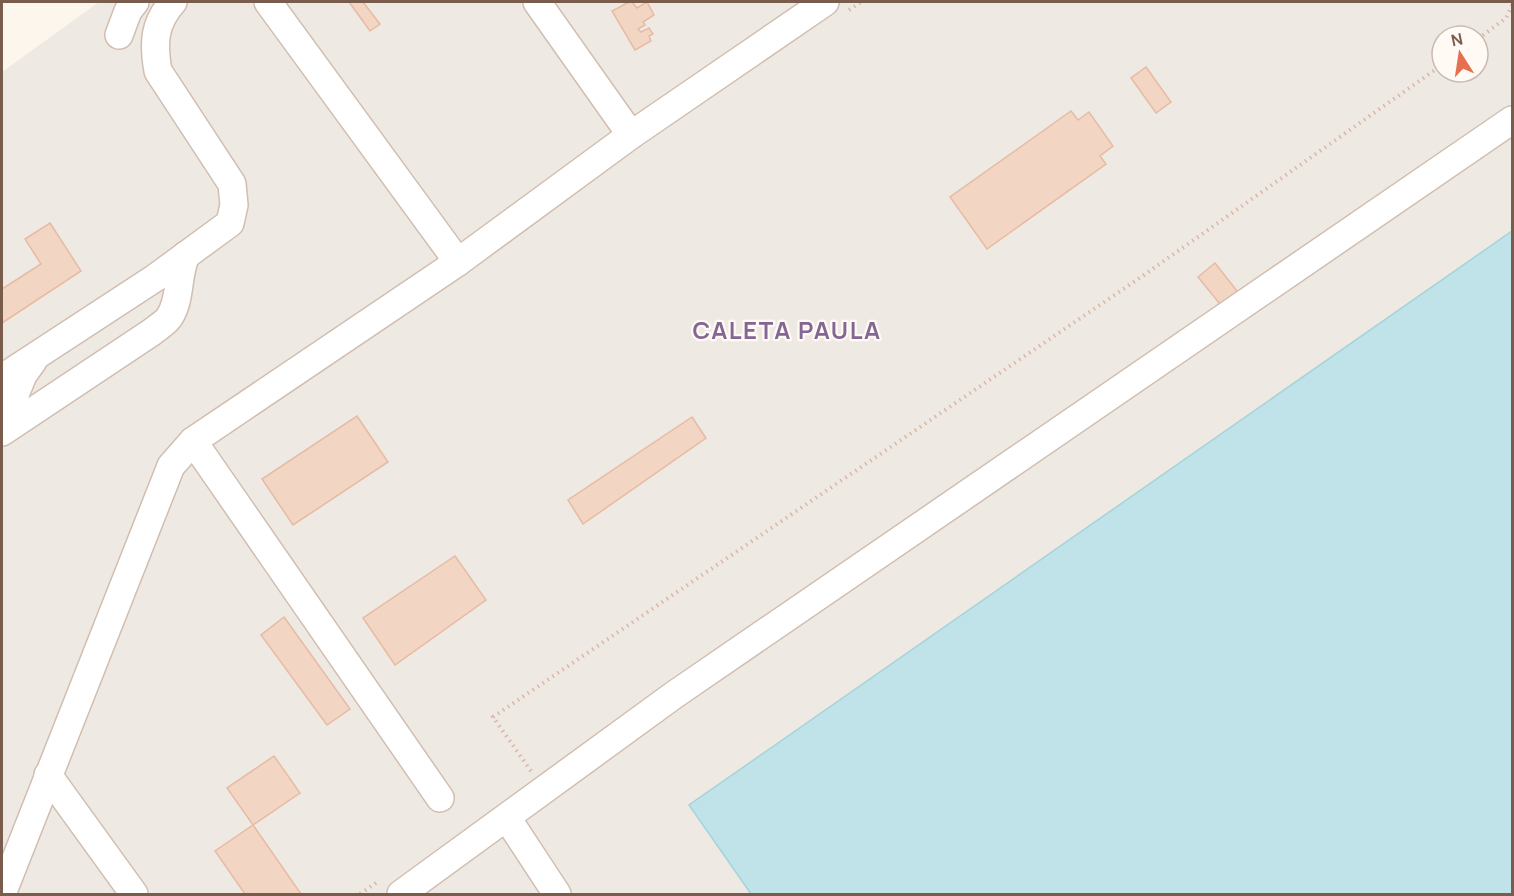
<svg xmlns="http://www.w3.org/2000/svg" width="1514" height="896" font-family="Manrope,sans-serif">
	<rect width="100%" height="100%" fill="#fdf6ec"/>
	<path fill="#efe9e4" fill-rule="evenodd" d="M99,2h1413v229l-823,574 62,89h-749v-822zM1442,36h36v36h-36z"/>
	<path fill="#bfe3e8" stroke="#a5d3da" stroke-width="1.5" d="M1512,231v663h-761l-62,-89z"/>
	<g fill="#f3d5c3" stroke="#e6bba3" stroke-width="1.5">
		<path d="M349,2h14l17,22 -10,7z"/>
		<path d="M629,2h3l5,6 10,-6 7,13 -11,7 2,3 -7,4 3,3 8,-4 4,6 -4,2 2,5 -16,9 -23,-39z"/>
		<path d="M1146,67l25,35 -15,11 -25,-35z"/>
		<path d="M1071,111l7,9 11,-8 24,34 -13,10 6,8 -119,85 -37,-52z"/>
		<path d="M50,223l31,48 -79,52v-34l39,-25 -16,-25z"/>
		<path d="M1215,263l26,33 -17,13 -26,-32z"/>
		<path d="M357,416l31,46 -95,63 -31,-46z"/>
		<path d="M692,417l14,21 -123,86 -15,-24z"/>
		<path d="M455,556l31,44 -91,65 -32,-47z"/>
		<path d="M284,617l66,92 -23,16 -66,-90z"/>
		<path d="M274,756l26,37 -47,32 -26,-37z"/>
		<path d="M253,825l48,69h-56l-30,-43z"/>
	</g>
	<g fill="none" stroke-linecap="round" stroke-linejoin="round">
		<g stroke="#d1beb0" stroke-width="30">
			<g id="minor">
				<path d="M268,2l190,260"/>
				<path d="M537,2l94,133"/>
				<path d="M119,35l9,-24 7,-9"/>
				<path d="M2,378l153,-100 75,-55 4,-18 -2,-21 -74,-113c-5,-28 -4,-48 15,-69"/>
				<path d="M2,427l21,-52 10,-14"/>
				<path d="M2,432l150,-100c6,-5 15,-10 18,-16 11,-17 7,-41 16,-61"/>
				<path d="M193,441l247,357"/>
				<path d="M48,775l86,119"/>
				<path d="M507,818l50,76"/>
				<path d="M2,894l169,-428 22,-25 265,-179 173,-127 194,-133"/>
				<path d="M401,894l273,-199 838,-575"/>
			</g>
		</g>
		<g stroke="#d9b8a5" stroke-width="4" stroke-dasharray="1.5 4.5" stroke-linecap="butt">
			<path d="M849,10l12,-8"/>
			<path d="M1478,39l28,-21 6,-13"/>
			<path d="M531,771l-38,-54 651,-442 298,-210"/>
			<path d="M360,894l19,-13"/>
		</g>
		<use href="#minor" stroke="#fff" stroke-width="27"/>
	</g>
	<g text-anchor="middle" stroke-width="4.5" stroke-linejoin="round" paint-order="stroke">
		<g font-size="24" font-weight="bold" letter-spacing="1.5" fill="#846695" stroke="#fffaf3">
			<text x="787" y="339">CALETA PAULA</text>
		</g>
	</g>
	<rect width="1514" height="896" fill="none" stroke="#7a5c4d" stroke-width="6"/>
	<g transform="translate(1460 54) rotate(348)"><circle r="28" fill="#fffaf3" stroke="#cabbb1" stroke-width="1.5"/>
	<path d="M0-4.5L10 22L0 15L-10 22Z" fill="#e76f51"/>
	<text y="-9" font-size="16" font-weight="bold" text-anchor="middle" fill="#7a5c4d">N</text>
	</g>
</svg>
